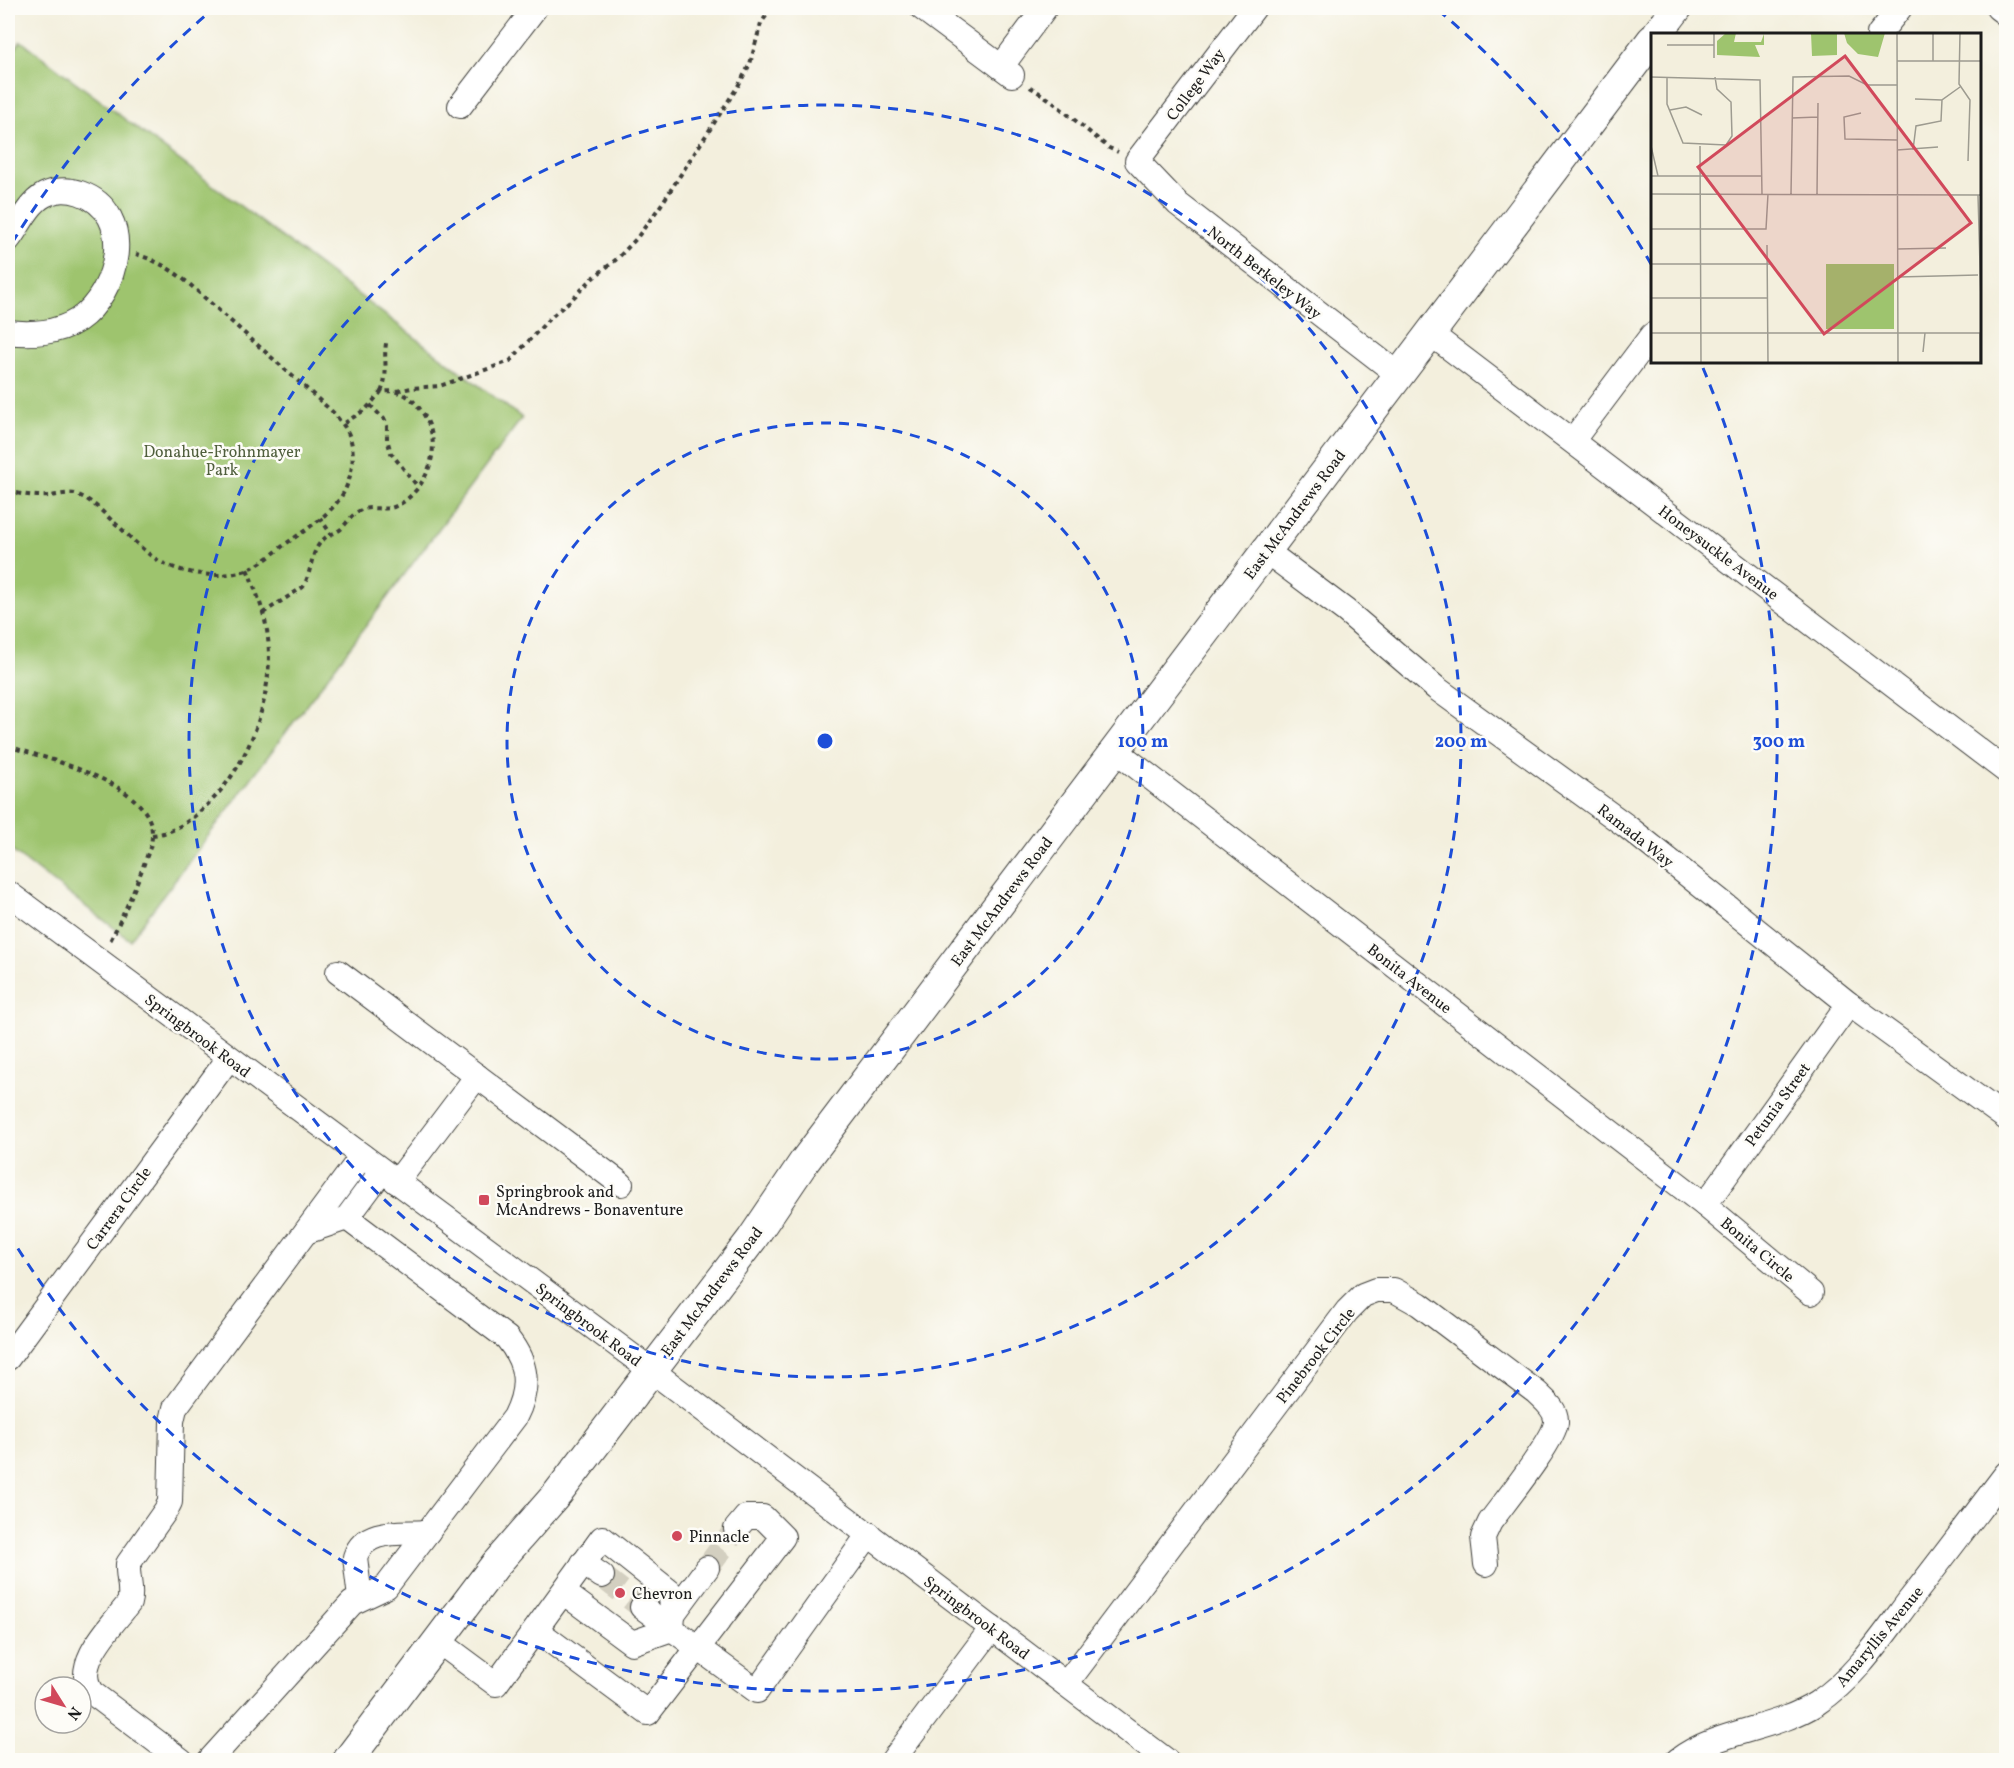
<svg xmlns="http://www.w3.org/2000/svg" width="2014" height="1768" font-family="Vollkorn,serif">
	<rect width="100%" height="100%" fill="#fdfcf7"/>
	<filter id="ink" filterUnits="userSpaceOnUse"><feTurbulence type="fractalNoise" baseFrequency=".0167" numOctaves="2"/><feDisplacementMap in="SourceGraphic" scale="12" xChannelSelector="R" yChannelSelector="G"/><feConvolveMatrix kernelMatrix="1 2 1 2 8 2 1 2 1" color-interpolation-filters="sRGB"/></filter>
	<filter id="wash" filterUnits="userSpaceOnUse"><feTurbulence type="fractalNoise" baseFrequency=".008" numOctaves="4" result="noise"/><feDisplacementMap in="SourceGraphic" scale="24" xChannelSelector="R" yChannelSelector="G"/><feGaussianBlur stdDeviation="1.35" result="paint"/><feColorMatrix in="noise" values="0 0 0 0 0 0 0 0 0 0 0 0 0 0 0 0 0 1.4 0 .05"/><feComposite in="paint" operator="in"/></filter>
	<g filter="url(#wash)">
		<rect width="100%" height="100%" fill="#f3efdd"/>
		<path fill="#9ec46e" stroke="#5d7045" stroke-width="1.5" d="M21,41l501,377 -392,522 -122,-92v-789z"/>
	</g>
	<g filter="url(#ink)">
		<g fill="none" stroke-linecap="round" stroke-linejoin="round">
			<g stroke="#d3cfc0" stroke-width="24" stroke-dasharray="24 12" stroke-linecap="butt">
				<path d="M707,1568l29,-39"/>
				<path d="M602,1576l40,31"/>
			</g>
			<g stroke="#3c3c39" stroke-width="26">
				<g id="minor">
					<path d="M922,8l90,67"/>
					<path d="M1254,8l-117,153 41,43 221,171"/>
					<path d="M1998,8l8,6"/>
					<path d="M1879,34l21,-26"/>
					<path d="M1001,67l44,-59"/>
					<path d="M460,106l75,-98"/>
					<path d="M8,240c12,-15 22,-41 41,-47 10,-4 22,-3 31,0 58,20 38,100 -2,127 -20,13 -47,15 -70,12"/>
					<path d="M1431,334l575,437"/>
					<path d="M1573,440l79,-105"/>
					<path d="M1266,551l80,60 90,77 189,137 224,179 157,114"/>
					<path d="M1115,750l590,455 106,88"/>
					<path d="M8,893l643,477 515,390"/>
					<path d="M338,972l283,212"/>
					<path d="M397,1182l80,-106"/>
					<path d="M1705,1205l144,-201"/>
					<path d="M347,1218l35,-47"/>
					<path d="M8,1358l221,-300"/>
					<path d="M583,1563l19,13"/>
					<path d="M360,1598l-5,-41c10,-30 47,-23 73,-25"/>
					<path d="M642,1607l115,84 112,-157"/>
					<path d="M673,1614l34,-46"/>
					<path d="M536,1630l112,83 135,-176 -20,-20h-17l-10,12"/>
					<path d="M438,1641l58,43 106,-146 68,54 3,22 -1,15 -40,14 -69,-51"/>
					<path d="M1066,1684l281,-373 16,-16 13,-5h18l25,14 117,88c8,8 21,17 20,30 -1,18 -53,82 -66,100l-7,15 3,27"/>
					<path d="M181,1760l-90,-68c-19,-29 21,-66 38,-89 4,-13 -2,-26 -1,-39l38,-54 4,-8 2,-81 3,-13 187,-252"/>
					<path d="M210,1760l142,-157 34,-16 129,-170c15,-30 13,-53 -8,-79l-160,-120 -41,14"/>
					<path d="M893,1760l99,-132"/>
					<path d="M1678,1760c40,-30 97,-30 139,-57 38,-25 65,-66 92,-102 33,-42 65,-85 97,-127"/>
				</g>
			</g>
			<g stroke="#3c3c39" stroke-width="32">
				<g id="major">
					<path d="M1657,34l20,-26"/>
					<path d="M348,1760l148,-196 62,-71 194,-254 52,-77 848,-1122"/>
				</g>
			</g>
			<g stroke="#3c3c39" stroke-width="4" stroke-dasharray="4.5 4.5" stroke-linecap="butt">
				<path d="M1030,87l19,12 60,49 9,4"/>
				<path d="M397,391l14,-3 29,-2 70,-25 39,-42 24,-21 20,-20 25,-20 18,-19 25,-34 77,-119 12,-22 11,-41 11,-15"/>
				<path d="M381,392c9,-20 1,-34 6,-53"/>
				<path d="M370,405l15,15 2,6v13l4,14 27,34"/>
				<path d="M8,491c12,3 27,6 40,5 9,0 19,-4 27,-2 16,4 29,20 41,30 15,13 31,32 49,40 24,11 56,15 81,6 14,-5 27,-16 38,-25 21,-15 49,-31 61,-55 8,-18 12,-43 1,-61 -3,-5 -8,-10 -11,-15l-148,-132c-16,-13 -32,-22 -51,-28"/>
				<path d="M320,518l11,16"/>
				<path d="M263,613l40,-26c10,-16 6,-36 22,-49 5,-4 11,-5 16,-9 6,-6 11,-15 20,-19 11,-5 23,2 35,-4 9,-4 15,-10 21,-17 19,-24 22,-55 3,-80 -10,-14 -22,-20 -39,-17l-15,17 -23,15"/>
				<path d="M8,746c38,13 147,37 144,90 0,10 -6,21 -9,31 -10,26 -21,51 -34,76"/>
				<path d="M152,835c23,-2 39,-15 55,-30 45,-42 71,-119 59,-180 -4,-19 -11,-37 -19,-56"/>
			</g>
			<use href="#minor" stroke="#fff" stroke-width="24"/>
			<use href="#major" stroke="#fff" stroke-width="30"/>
		</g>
	</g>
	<g fill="none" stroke="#1d4ed8" stroke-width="3" stroke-dasharray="10 8">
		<circle cx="825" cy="741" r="318"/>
		<circle cx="825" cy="741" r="636"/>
		<path d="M12 243A954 954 0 0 1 212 10M1438 10A954 954 0 0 1 1651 264M1703 368A954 954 0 0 1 12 1239"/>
	</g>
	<g fill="#d1495b" stroke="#fdfcf7" stroke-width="2">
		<rect x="478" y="1194" width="12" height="12" rx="3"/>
		<circle cx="677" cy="1536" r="6"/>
		<circle cx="620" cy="1593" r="6"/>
	</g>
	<g text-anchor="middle" stroke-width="5" stroke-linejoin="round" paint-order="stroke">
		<g font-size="16" fill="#1c1c1c" stroke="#fdfcf7">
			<text transform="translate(1195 84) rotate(-53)" y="6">College Way</text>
			<text transform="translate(1265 272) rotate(38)" y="6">North Berkeley Way</text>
			<text transform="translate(1294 514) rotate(-53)" y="6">East McAndrews Road</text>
			<text transform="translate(1719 552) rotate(37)" y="6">Honeysuckle Avenue</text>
			<text transform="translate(1636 835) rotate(38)" y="6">Ramada Way</text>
			<text transform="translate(1001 901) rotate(-53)" y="6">East McAndrews Road</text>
			<text transform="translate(1410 978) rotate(38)" y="6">Bonita Avenue</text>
			<text transform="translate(198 1035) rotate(37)" y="6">Springbrook Road</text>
			<text transform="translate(1777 1104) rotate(-54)" y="6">Petunia Street</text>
			<text transform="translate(118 1208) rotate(-54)" y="6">Carrera Circle</text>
			<text transform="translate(1758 1249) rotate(40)" y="6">Bonita Circle</text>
			<text transform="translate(711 1291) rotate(-53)" y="6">East McAndrews Road</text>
			<text transform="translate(589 1324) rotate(37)" y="6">Springbrook Road</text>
			<text transform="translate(1315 1355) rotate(-52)" y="6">Pinebrook Circle</text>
			<text transform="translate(977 1617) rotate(37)" y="6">Springbrook Road</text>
			<text transform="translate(1879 1636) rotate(-50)" y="6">Amaryllis Avenue</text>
		</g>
		<g font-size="16" fill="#505f3d" stroke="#fdfcf7">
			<text x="222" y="457">Donahue-Frohnmayer<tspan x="222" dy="18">Park</tspan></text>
		</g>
		<g font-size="16" fill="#1c1c1c" stroke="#fdfcf7" text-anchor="start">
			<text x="496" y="1197">Springbrook and<tspan x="496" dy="18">McAndrews - Bonaventure</tspan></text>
			<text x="689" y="1542">Pinnacle</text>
			<text x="632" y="1599">Chevron</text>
		</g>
	</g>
	<g transform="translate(1651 33)">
		<rect width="330" height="330" fill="#f3efdd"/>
		<path d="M75,0h10l-2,9h27l3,-8v11h-9l5,12 -43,-2v-14zM160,0h26v22l-25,1zM193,0h41l-7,24 -20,-3 -11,-11zM175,231h68v65h-68z" fill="#9ec46e"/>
		<path fill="none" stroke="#9d9b90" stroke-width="1.5" d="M63,0v25M246,0l1,330M309,0l-1,51 11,16 -2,61M16,12h47M246,28h84M282,28v-28M0,44l109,3 2,114M16,44v27l16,39 43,2 6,-9 -1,-34 -14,-13 -2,-12M264,66l27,1M19,77l16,-3 16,8M210,80l-17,4 1,22 52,1M141,85l26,-1M0,113l7,30M49,113l1,217M246,117l41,-3M262,117l3,-24 25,-5 1,-21 18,-13M0,143h111M0,161l330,1M140,161l2,-117 56,-1 18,9h30M166,161l1,-91M327,162l3,106M0,196h115l2,-35M116,212l1,118M246,216l49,-1M0,231h121M247,244l80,-2M0,265h116M0,300h330M329,300v30M272,319l2,-19"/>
		<path fill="#d1495b" fill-opacity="0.15" stroke="#d1495b" stroke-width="3" d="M194,23l126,167 -147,111 -126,-167z"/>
		<rect width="330" height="330" fill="none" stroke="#1c1c1c" stroke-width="3"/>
	</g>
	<circle cx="825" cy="741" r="9" fill="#1d4ed8" stroke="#fdfcf7" stroke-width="3"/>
	<g font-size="18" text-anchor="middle" font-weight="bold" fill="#1d4ed8" stroke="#fdfcf7" stroke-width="5" stroke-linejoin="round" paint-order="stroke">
		<text x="1143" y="747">100 m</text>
		<text x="1461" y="747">200 m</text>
		<text x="1779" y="747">300 m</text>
	</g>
	<rect width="2014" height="1768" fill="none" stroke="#fdfcf7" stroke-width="30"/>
	<g transform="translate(63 1705) rotate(127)"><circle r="28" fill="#fdfcf7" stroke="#a3a29f" stroke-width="1.5"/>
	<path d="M0-4.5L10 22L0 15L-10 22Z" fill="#d1495b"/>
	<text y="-9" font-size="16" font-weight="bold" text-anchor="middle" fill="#1c1c1c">N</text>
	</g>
</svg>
